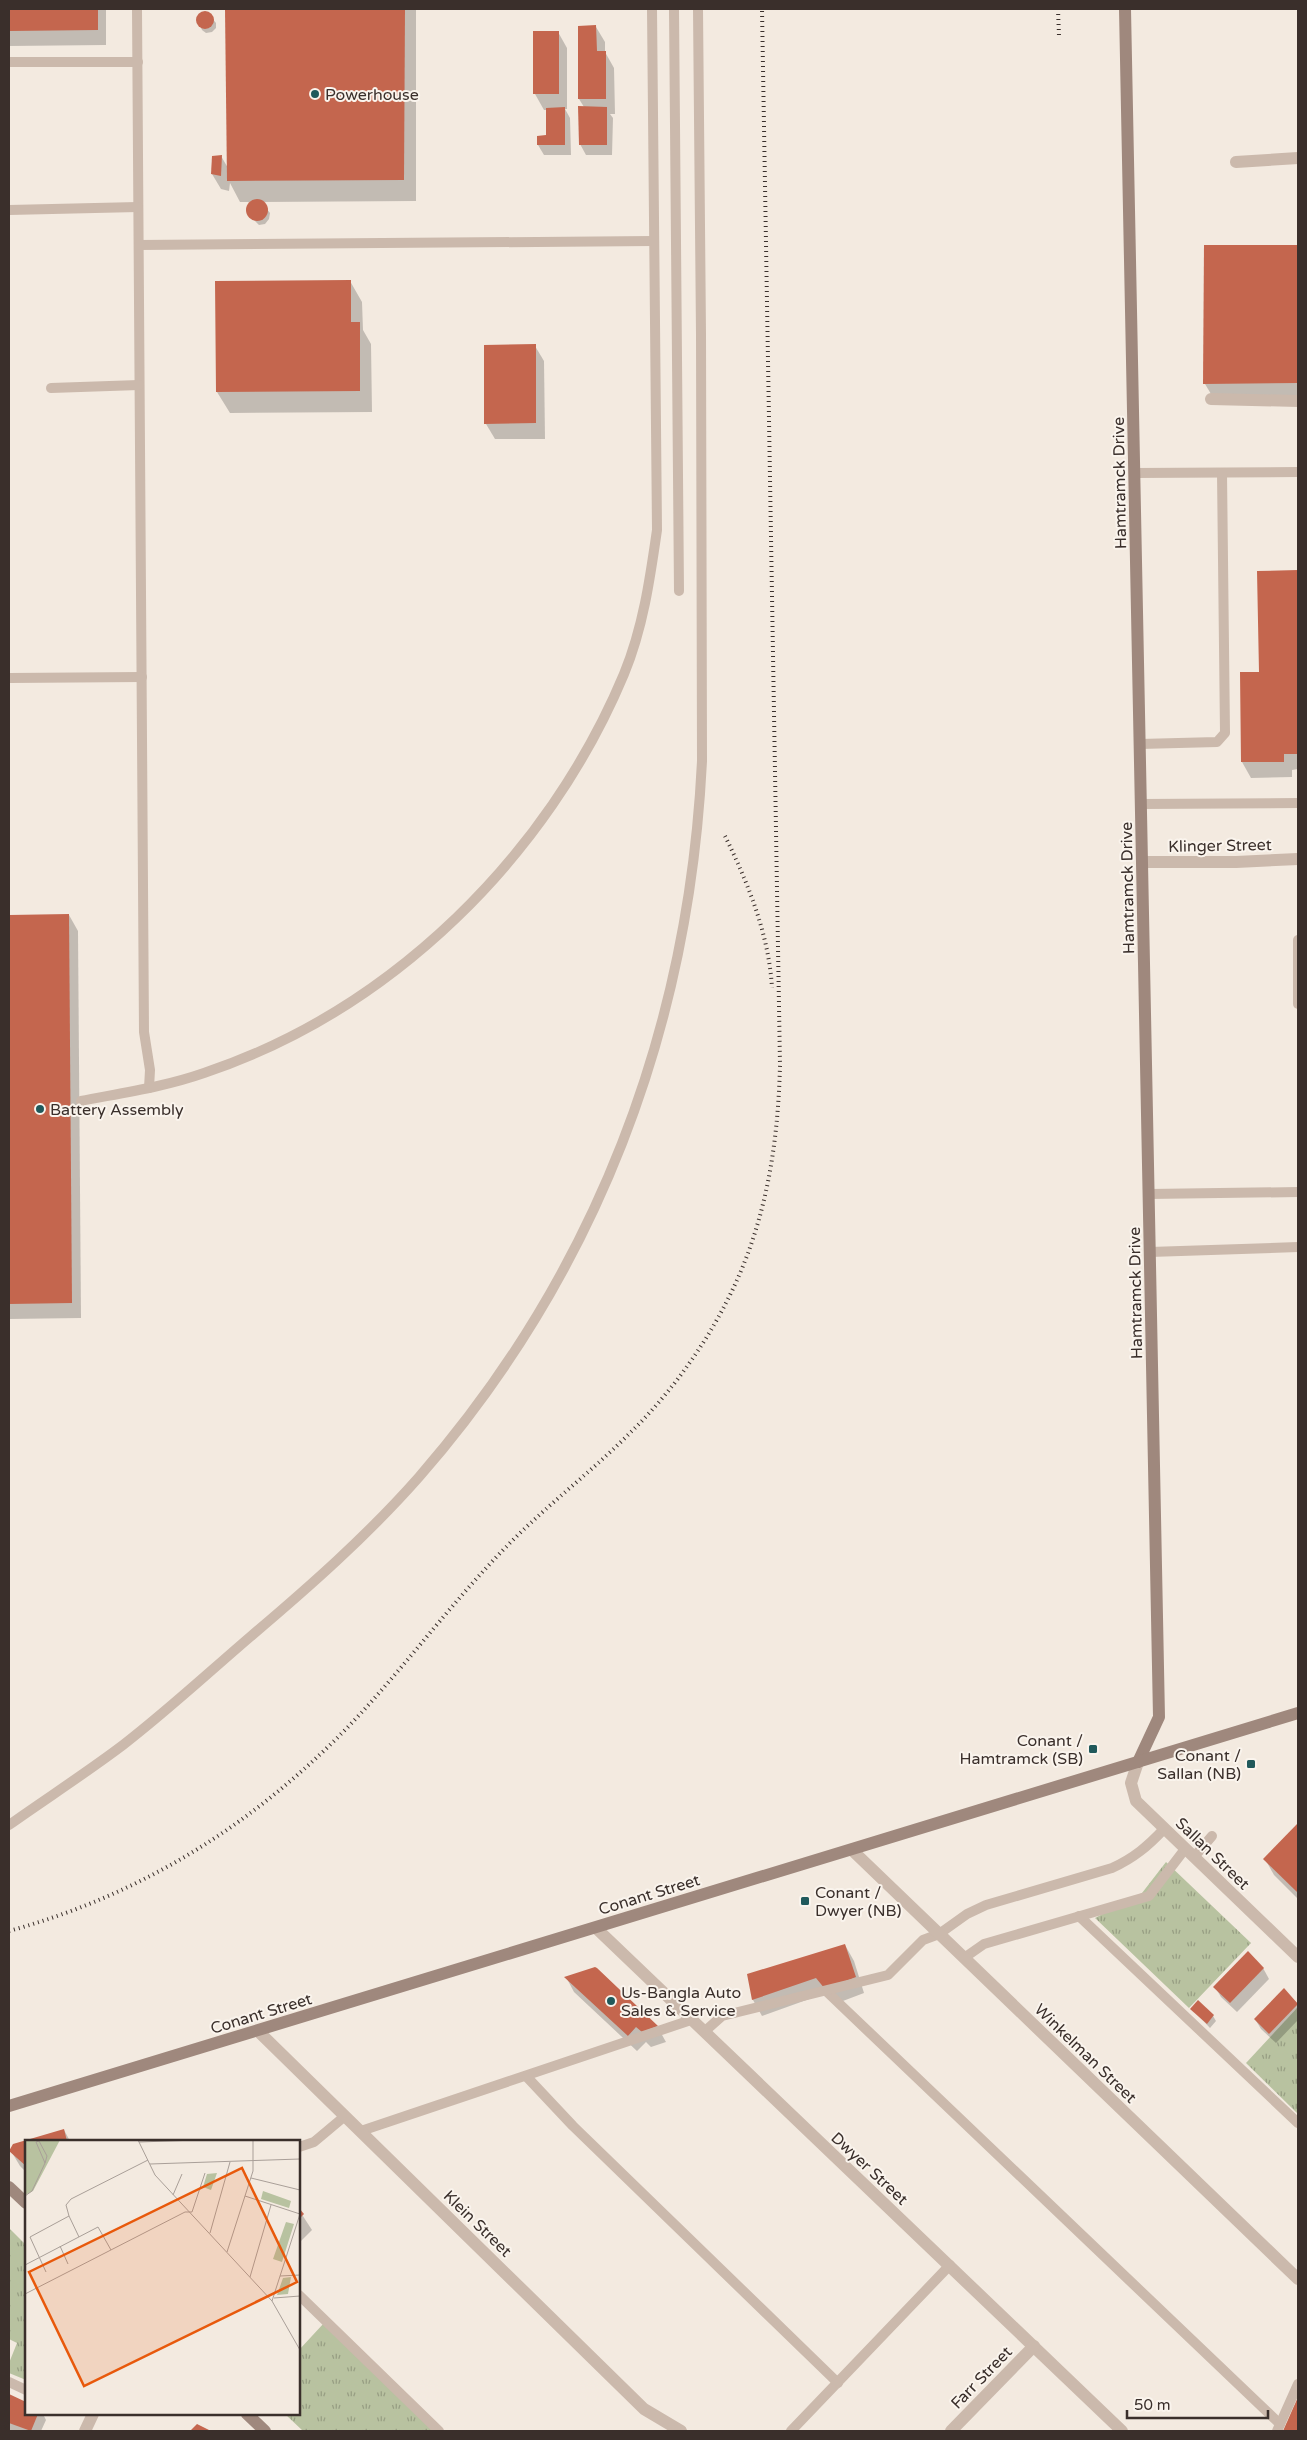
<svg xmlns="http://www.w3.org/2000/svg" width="1307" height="2440" font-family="'Varela Round',sans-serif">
	<defs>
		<pattern id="grass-tufts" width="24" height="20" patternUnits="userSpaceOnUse" patternTransform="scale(1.25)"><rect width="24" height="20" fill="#b8c2a0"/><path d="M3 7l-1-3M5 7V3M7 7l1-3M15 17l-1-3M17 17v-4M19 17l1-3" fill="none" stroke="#979e83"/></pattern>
	</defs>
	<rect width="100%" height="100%" fill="#f3eae0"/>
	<g fill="url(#grass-tufts)">
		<path d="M1166,1862l85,81 -62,65 -94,-90 47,-25z"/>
		<path d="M1298,2007v107l-52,-51z"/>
		<path d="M9,2228l17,17v135l-17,-7v-10l8,-20 -8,-4z"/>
		<path d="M324,2323l110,108h-131l-18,-17h14v-64z"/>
	</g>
	<g fill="#0003">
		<path d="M9,9h97v36l-97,1z"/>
		<path d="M226,9h190v192l-155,1 9,11 -1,6 -4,5 -6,1 -11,-11v-10l4,-2h-12l-10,-19 -1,8 -8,-2 -9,-15 9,-18 7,12z"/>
		<path d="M207,12l9,11v5l-4,4 -6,1 -4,-3 -5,-13 3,-3z"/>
		<path d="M596,27l9,15v10l9,16 1,46h-5l3,4 -1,37h-26l-6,-11 4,-37 -5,-8z"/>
		<path d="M558,32l9,16v61h-2l5,9 1,37h-27l-6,-10 9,-8v-27h-3l-9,-16z"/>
		<path d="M1298,246v152l-84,1 -9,-15 1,-137z"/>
		<path d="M350,281l12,21 1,28 8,14 1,68 -142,1 -13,-21v-110z"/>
		<path d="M535,346l9,15 1,78h-50l-9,-15z"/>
		<path d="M1298,571v198l-6,1v7l-41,1 -9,-16 18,-89 -1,-101z"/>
		<path d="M69,915l9,16 3,387 -72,1v-403z"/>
		<path d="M1298,1824v75l-24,-24 -9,-16z"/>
		<path d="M845,1945l9,16 10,32 -29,11 -9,-11 -64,23 -9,-16 -4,-25z"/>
		<path d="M1263,1968l6,11 -32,33 -16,-15 -6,-10z"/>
		<path d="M566,1977l91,49 9,16 -15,5 -5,-5 -9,9 -63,-59z"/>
		<path d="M1284,1990l14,14v16l-22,23 -15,-14 -6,-10z"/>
		<path d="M1192,2009l21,7 3,5 -6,7z"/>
		<path d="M64,2130l6,11h-44v31l-6,-6 -9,-15 3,-6z"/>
		<path d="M299,2210l13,20 -13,13z"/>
		<path d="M9,2395l17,8v11h17l3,6 -5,11 -32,-1z"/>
	</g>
	<g fill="#c4664e">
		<path d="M9,9h89v21l-89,1z"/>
		<path d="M225,9h180l-1,171 -177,1z"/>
		<circle cx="205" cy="20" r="9"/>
		<path d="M596,25l1,26h9v48h-28v-73z"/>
		<rect x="533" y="31" width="26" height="63"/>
		<path d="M578,106l29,1v38h-28z"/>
		<path d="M565,107v38h-28v-9l9,-1v-27z"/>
		<path d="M222,155l-1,21 -10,-2 1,-18z"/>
		<circle cx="257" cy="210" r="11"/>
		<path d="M1204,245h94v138l-95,1z"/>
		<path d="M351,280v42h9v69l-144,1 -1,-111z"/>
		<path d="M536,344v79l-52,1v-79z"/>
		<path d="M1298,570v184h-14v8h-43l-1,-90h19l-2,-101z"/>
		<path d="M69,914l3,389 -63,1v-389z"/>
		<path d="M1298,1823v70l-35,-34z"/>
		<path d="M845,1944l11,33 -31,12 -9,-11 -64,22 -5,-26z"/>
		<path d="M1248,1951l16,17 -34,35 -17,-16z"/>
		<path d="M595,1967l2,1 61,58 -16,6 -6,-5 -8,9 -64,-59z"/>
		<path d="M1284,1988l14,16 -29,30 -15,-15z"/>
		<path d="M1198,2000l16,15 -7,9 -17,-15z"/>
		<path d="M64,2129l3,12h-41v25l-17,-15 4,-7z"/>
		<path d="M299,2208l5,6 -5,5z"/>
		<path d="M9,2394l17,8v12h12l-7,17 -22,-8z"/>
		<path d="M1298,2397v34h-15z"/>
		<path d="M197,2424l14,7h-21z"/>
	</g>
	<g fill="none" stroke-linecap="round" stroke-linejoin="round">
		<g stroke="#cbb9ac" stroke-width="10">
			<path d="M137,9l7,1023 6,38 -1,18"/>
			<path d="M674,9l5,582"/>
			<path d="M9,62h129"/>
			<path d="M9,210l129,-3"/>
			<path d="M139,245l514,-4"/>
			<path d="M51,388l88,-3"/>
			<path d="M1135,473l163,-1"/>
			<path d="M9,678l133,-1"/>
			<path d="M1140,744l77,-2 8,-9 -3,-260"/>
			<path d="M1141,804l157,-1"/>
			<path d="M1298,940v64"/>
			<path d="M81,1101c41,-8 83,-14 123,-28 188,-63 344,-217 420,-399 19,-46 26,-95 33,-144l-5,-521"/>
			<path d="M1149,1194l149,-2"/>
			<path d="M1150,1252l148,-5"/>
			<path d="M9,1825c38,-27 77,-52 114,-80 44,-34 85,-72 127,-108 59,-50 117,-101 169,-160 177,-203 270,-448 283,-716l-1,-427 -3,-325"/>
			<path d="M1194,1857l18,-21"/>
			<path d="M1079,1916l219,207"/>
			<path d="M964,1958l20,-14 165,-48 36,-47"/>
			<path d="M826,1991l454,433"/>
			<path d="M704,2032l18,-16 166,-41 35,-35 16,-6 28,-20 19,-9 126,-37c22,-10 36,-22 52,-39"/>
			<path d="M526,2076l47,50 265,257"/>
			<path d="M361,2131l330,-111"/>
			<path d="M299,2147l15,-5 31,-26"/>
			<path d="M299,2295l140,136"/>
			<path d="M9,2382l17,8"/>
			<path d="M791,2431l159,-166"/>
			<path d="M1277,2431l21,-47"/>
		</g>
		<g stroke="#cbb9ac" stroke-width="12">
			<path d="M1236,162l62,-4"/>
			<path d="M1211,399l87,2"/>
			<path d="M1143,862h93l62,-3"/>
			<path d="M1138,1762l-7,21 5,18 162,156"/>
			<path d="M852,1850l446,429"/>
			<path d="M596,1928l526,503"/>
			<path d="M258,2031l386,378 37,22"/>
			<path d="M85,2431l8,-17"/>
			<path d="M951,2431l83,-85"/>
		</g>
		<g stroke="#9f887d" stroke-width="12">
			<path d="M1125,9l34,1708 -21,45"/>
			<path d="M9,2106l1289,-393"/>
			<path d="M9,2187l17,16"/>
			<path d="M247,2414l18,17"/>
		</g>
		<g stroke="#3a2f2b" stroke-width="4" stroke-dasharray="1 4" stroke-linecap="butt">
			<path d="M1058,9l1,27"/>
			<path d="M725,836c23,47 44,99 47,152"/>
			<path d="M9,1931c131,-36 241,-104 337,-202 56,-58 104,-125 161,-183 39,-40 83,-73 122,-112 39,-38 73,-84 98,-133 38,-74 51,-153 53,-236l-18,-1056"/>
		</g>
	</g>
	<g fill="#20595b" stroke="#faf4ed" stroke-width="2">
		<circle cx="315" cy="94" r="5"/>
		<circle cx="40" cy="1109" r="5"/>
		<rect x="1088" y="1744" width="10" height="10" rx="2.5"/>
		<rect x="1246" y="1759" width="10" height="10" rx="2.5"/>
		<rect x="800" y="1896" width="10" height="10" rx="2.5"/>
		<circle cx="611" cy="2001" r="5"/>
	</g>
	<g text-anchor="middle" stroke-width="4" stroke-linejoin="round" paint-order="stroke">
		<g font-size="16" fill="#3a2f2b" stroke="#faf4ed" text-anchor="start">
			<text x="325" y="100">Powerhouse</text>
			<text x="50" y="1115">Battery Assembly</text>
			<text x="1083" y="1746" text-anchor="end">Conant /<tspan x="1083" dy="18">Hamtramck (SB)</tspan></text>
			<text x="1241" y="1761" text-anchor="end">Conant /<tspan x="1241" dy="18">Sallan (NB)</tspan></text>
			<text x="815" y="1898">Conant /<tspan x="815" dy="18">Dwyer (NB)</tspan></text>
			<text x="621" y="1998">Us-Bangla Auto<tspan x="621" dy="18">Sales &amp; Service</tspan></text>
		</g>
		<g font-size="16" fill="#3a2f2b" stroke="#faf4ed">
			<text transform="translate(1119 483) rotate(-91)" y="6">Hamtramck Drive</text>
			<text transform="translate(1220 845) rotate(-1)" y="6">Klinger Street</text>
			<text transform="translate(1127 888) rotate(-91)" y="6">Hamtramck Drive</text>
			<text transform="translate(1135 1293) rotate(-91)" y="6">Hamtramck Drive</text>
			<text transform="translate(1213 1853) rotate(44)" y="6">Sallan Street</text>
			<text transform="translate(649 1894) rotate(-17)" y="6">Conant Street</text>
			<text transform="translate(261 2013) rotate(-17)" y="6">Conant Street</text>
			<text transform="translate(1086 2053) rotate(44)" y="6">Winkelman Street</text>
			<text transform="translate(870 2168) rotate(43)" y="6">Dwyer Street</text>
			<text transform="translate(478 2223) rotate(44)" y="6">Klein Street</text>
			<text transform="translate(981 2377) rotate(-46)" y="6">Farr Street</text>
		</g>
	</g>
	<g transform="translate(25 2140)">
		<rect width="275" height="275" fill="#f3eae0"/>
		<path d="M35,0l-27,51 -8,4v-54zM192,33l-6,17 -8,-3 4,-13zM238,51l28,10 -2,7 -28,-9zM261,82l8,2 -12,38 -9,-3zM266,137l-3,17 -11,1 6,-17z" fill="#b8c2a0"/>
		<path fill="none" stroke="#a99f98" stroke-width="1" d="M113,0l17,35 117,126 28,49M180,0h18M114,2l58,-2M125,24l150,-5M226,38l49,12M148,55l9,-21M0,56l7,-5 13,-28 -9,-21 3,-1 8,15 -2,7M220,56l55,18M44,76l-3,-11 5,-6 77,-39M185,93l20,-71M35,106l8,18M202,112l26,-81v-31M0,125l73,-38 13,23M21,132l-16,-35 39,-21 10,21M255,136l20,-1M225,137l21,-72M0,154l160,-82h7l13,-39M249,158l26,-2M247,161l28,-87"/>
		<path fill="#e8590c" fill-opacity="0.15" stroke="#e8590c" stroke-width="2.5" d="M217,28l55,114 -213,104 -55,-114z"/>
		<rect width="275" height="275" fill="none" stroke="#3a2f2b" stroke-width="2.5"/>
	</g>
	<rect width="1307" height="2440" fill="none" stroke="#3a2f2b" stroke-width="20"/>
	<path d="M1127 2410v8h141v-8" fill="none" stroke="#3a2f2b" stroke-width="2.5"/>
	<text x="1134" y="2410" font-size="15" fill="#3a2f2b" stroke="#faf4ed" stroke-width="4" paint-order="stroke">50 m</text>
</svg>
